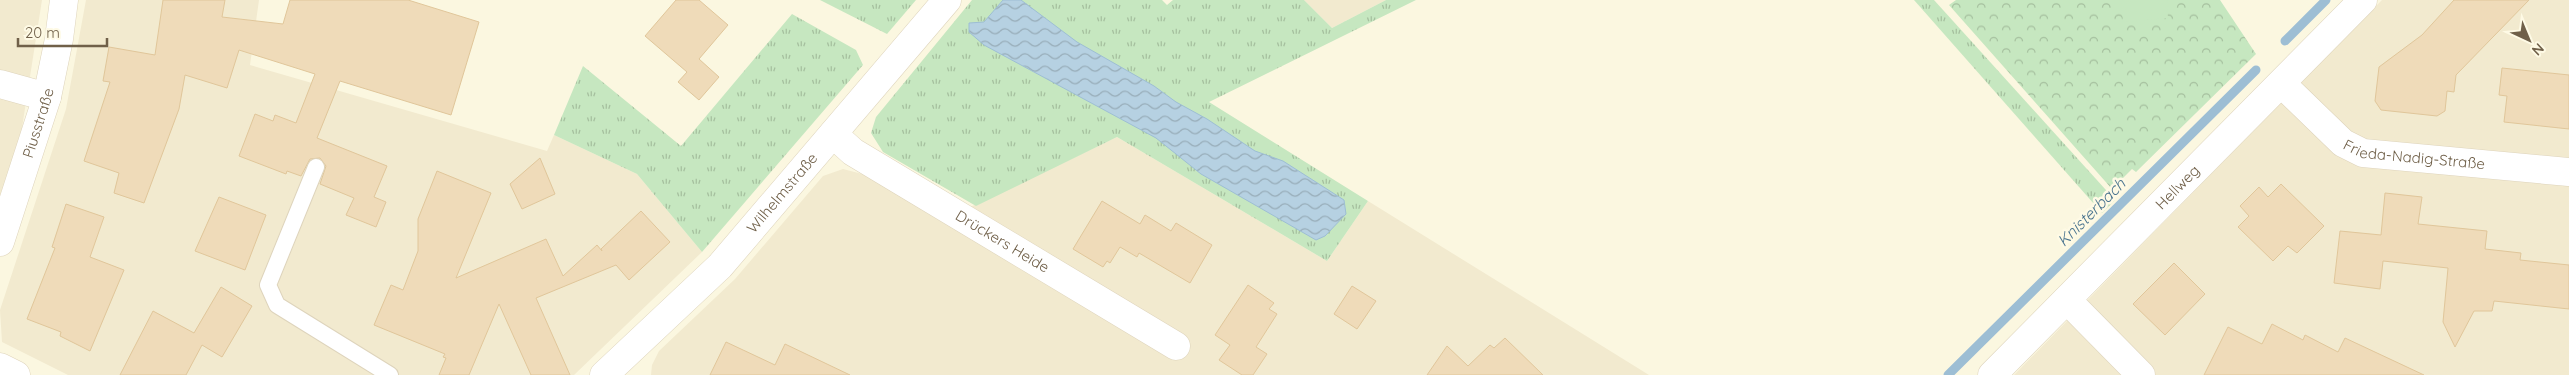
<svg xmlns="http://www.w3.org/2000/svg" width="2569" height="375" font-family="Quicksand,sans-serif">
	<defs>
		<pattern id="grass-tufts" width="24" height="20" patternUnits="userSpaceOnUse" patternTransform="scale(1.25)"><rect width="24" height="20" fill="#c6e7c0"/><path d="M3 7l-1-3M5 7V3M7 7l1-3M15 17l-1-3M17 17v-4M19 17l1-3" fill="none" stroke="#a5bf9e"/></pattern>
		<pattern id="forest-crowns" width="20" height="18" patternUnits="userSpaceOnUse" patternTransform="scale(1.25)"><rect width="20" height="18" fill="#c6e7c0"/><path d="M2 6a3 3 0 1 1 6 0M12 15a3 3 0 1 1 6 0" fill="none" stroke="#a5bf9e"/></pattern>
		<pattern id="water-waves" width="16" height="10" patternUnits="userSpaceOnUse" patternTransform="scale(1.25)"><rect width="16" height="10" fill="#b6d1e2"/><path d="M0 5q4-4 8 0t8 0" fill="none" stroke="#98adb9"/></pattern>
	</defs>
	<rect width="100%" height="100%" fill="#fbf7e0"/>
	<g fill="#f2eacf">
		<path d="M0,0h42l-21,134 -21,62z"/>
		<path d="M86,0h173l-9,65 297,86 7,-16 83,39 65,78 -128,123h-506l-66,-33 -2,-32 66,-201z"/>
		<path d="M1304,0h82l-54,28z"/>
		<path d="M2382,0h187v375h-555z"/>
		<path d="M1117,137l210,124 41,-60 281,174h-998l1,-10 7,-14 76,-72 88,-103 20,-7 23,6 79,44z"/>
	</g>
	<g fill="url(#grass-tufts)">
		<path d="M820,0h96l-29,34z"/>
		<path d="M972,0h190l5,5 6,-5h131l28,28 54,-28h30l-207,102 159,99 -41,60 -210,-124 -141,69 -93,-54 -12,-19 5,-16z"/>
		<path d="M1914,0h20l181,200 -13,13z"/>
		<path d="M792,14l64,36 7,15 -161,187 -65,-78 -83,-39 29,-69 98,80z"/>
	</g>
	<path fill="url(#forest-crowns)" d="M1956,0h264l36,54 -120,118 -4,-3 -20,20 -163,-184z"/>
	<path fill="#c6e7c0" d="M2121,0h46l1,18 -45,4z"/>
	<path fill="url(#water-waves)" stroke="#9dbed4" d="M1003,0h18l56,42 77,44 22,16 31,17 48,32 28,10 61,39 2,14 -21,22 -9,4 -115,-66 -45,-36 -172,-93 -15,-13v-9l15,-1z"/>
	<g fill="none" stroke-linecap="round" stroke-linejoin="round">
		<g stroke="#9dbed4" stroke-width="9">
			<path d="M2285,41l41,-41"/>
			<path d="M1948,375l308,-305"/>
		</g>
	</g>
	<g fill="#efdbb9" stroke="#e0c69a">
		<path d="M163,0h62l-3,17 61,7 7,-24h118l71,22 -28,93 -111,-34 -23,57 70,28 -13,31 12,5 -10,25 -30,-12 8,-17 -34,-14 6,-18 -6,-8 -10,1 -9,17 -14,-5 -1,3 -47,-18 16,-42 18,7 2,-6 21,8 19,-49 -76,-24 -12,38 -42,-13 -6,34 -35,94 -30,-10 5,-20 -35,-12 26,-79 -7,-1 6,-34 46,8z"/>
		<path d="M676,0h23l29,25 -29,34 20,18 -20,23 -21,-18 9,-10 -42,-36z"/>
		<path d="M2454,0h75l-73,75 -2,17 -7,-1 -2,20 -8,5 -56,-6 -6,-9 4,-34 43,-32z"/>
		<path d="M2502,68l67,7v54l-65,-7 3,-26 -8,-1z"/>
		<path d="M540,158l15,36 -33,15 -12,-25z"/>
		<path d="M437,171l54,22 -35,85 90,-39 17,37 34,-31 5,6 -1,-2 40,-38 29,31 -41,38 -13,-15 -80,33 34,77h-39l-32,-71 -30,71h-30l7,-17 -3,-1 2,-3 -71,-29 17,-40 12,5 15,-39v-32z"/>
		<path d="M2281,184l43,42 -27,27 -9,-7 -15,15 -35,-34 11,-11 -9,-10 19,-19 9,10z"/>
		<path d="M2385,193l37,4 -4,27 69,7 -2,18 36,4 -1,7 49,5v44l-75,-8 -2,10h-18l-19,36 -12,-25 5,-54 -65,-7 -3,28 -46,-6 6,-52 41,4z"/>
		<path d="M219,197l47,18 -21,55 -50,-19z"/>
		<path d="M1102,201l38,23 5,-9 26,16 5,-8 36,22 -22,38 -51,-30 -2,4 -17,-10 -10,16 -3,-2 -4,6 -30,-18z"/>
		<path d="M66,204l38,13 -14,40 34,13 -34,81 -30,-15 1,-4 -34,-13 28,-71 -3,-1z"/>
		<path d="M2174,263l31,31 -40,41 -32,-31z"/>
		<path d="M1248,285l26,18 -5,6 8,5 -21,33 11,7 -14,21h-11l-23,-15 11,-15 -15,-10z"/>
		<path d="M1352,286l24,15 -19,28 -23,-15z"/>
		<path d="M221,287l31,19 -30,51 -20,-12 -16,30h-66l33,-64 41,22z"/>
		<path d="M2272,324l31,16 2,-5 33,17 7,-14 79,37h-220l24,-48 34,17z"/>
		<path d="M1505,338l38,37h-116l20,-29 21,20 22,-21 4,3z"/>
		<path d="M726,342l49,23 10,-21 65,31h-140z"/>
	</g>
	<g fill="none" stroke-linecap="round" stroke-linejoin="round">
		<g stroke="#ded4bc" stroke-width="18">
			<path id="service" d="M316,167l-48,118 9,20 113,70"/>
		</g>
		<g stroke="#ded4bc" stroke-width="29">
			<g id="minor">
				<path d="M0,84l47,13"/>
				<path id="s1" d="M2282,84l61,59 20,10 206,19"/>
				<path id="s2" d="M833,134l20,18 323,194"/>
				<path id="s3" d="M0,242l47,-145 12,-58 5,-39"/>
				<path d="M2067,300l74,75"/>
				<path d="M0,367l16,8"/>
				<path id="s4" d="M604,375l116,-109 227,-266"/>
				<path id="s5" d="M1992,375l371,-375"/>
			</g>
		</g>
		<use href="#service" stroke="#fff" stroke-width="16"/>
		<use href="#minor" stroke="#fff" stroke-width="28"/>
	</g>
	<g text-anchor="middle" stroke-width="5" stroke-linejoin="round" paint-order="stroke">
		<g font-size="15" fill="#706049" stroke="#fefae5">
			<text dy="5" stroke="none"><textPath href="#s3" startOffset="125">Piusstraße</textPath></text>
			<text dy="5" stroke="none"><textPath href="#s1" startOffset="158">Frieda-Nadig-Straße</textPath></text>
			<text dy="5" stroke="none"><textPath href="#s5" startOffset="264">Hellweg</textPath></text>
			<text dy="5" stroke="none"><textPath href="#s4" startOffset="255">Wilhelmstraße</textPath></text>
			<text dy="5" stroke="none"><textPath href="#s2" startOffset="201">Drückers Heide</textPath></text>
		</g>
		<g font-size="16" font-style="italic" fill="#4a748f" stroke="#fefae5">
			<text transform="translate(2091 212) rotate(-45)" y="6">Knisterbach</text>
		</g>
	</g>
	<g transform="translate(2529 40) rotate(136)" stroke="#fefae5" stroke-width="4" paint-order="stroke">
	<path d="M0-4L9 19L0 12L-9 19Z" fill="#706049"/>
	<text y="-8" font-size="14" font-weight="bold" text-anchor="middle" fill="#706049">N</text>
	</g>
	<path d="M18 38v8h89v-8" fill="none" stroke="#706049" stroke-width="2.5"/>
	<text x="25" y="38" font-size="15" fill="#706049" stroke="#fefae5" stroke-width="4" paint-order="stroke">20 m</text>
</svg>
